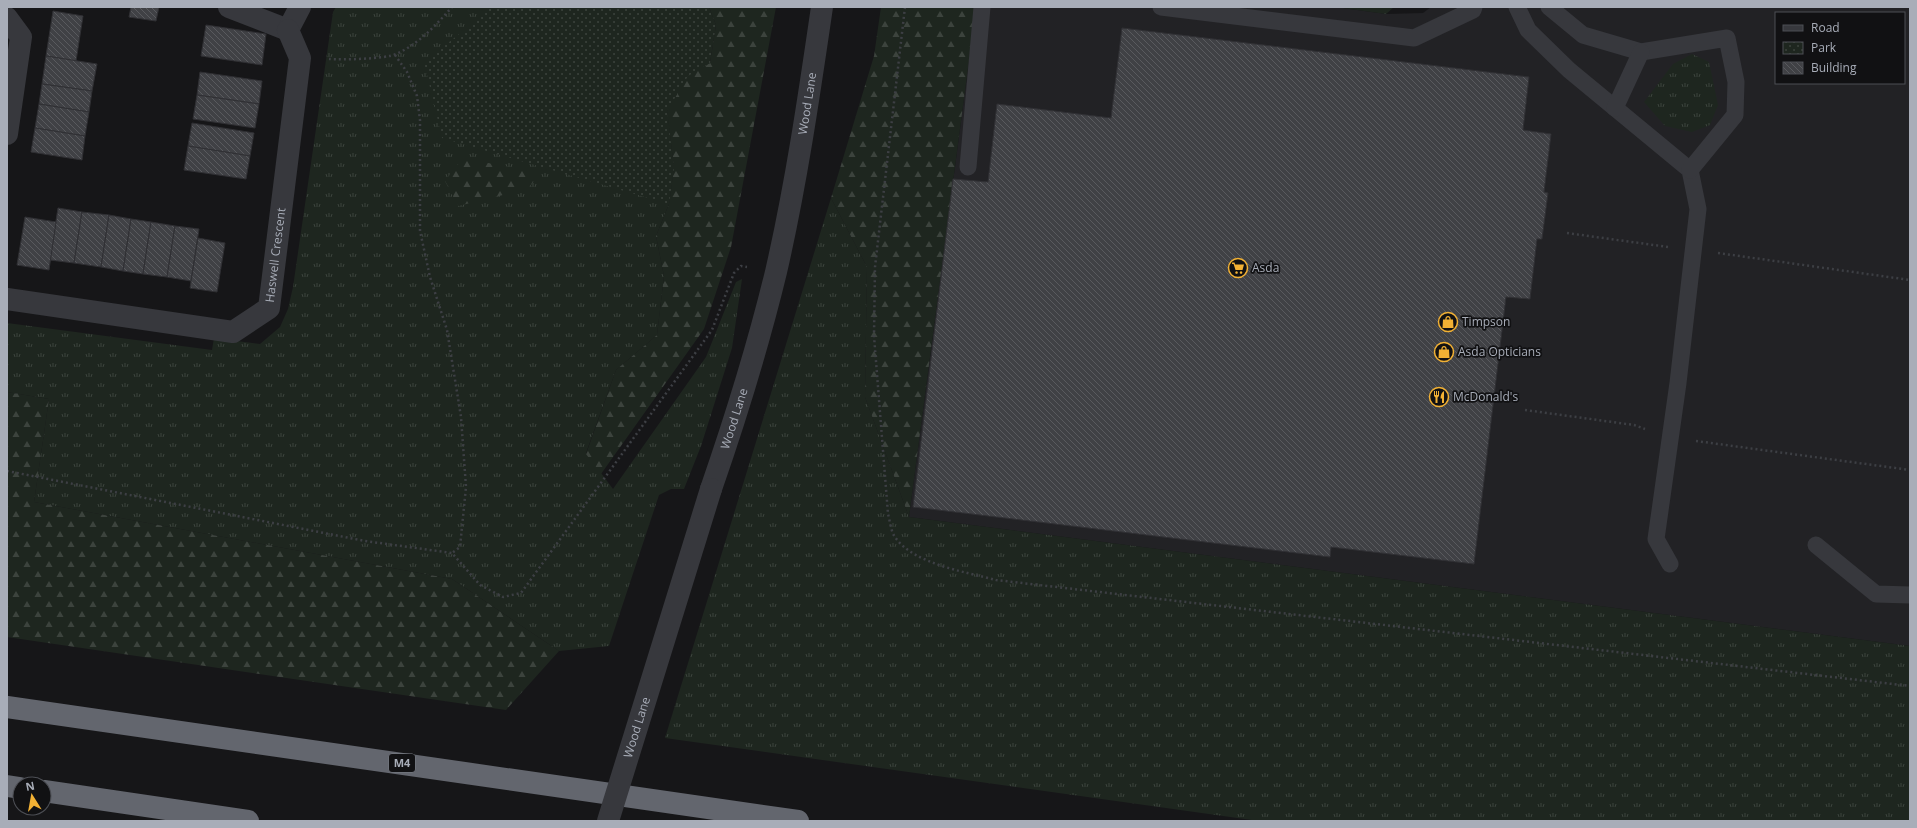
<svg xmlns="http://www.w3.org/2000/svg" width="1917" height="828" font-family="'Open Sans',sans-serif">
	<defs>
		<pattern id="grass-tufts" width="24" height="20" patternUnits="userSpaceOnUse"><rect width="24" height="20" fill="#1e261f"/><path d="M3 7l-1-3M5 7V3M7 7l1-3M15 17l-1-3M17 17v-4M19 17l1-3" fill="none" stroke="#3c433d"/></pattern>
		<pattern id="forest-firs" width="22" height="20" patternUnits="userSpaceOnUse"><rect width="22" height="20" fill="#1e261f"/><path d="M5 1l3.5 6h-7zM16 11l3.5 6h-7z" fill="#3c433d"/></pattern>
		<pattern id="park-dots" width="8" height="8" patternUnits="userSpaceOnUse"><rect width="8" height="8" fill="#1e261f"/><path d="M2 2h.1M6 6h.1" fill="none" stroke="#3c433d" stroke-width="1.8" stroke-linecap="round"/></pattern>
		<pattern id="building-back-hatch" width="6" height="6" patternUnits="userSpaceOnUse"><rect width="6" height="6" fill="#404145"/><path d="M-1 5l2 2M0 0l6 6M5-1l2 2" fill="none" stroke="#595a5e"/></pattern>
	</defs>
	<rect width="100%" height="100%" fill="#161618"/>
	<path fill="#222225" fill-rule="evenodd" d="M976,7h360l50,7 37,-1 8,-6h479v639l-1001,-129zM1776,13h128v70h-128z"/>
	<g fill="url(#grass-tufts)">
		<path d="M336,7h373l1,56 -43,48 7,57 -5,36 -13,32 8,40 -7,59 -41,35 -30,83 27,36 93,-132 30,-75 6,-3 -10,69 -31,98 -17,43h-13l-12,6 -50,151 -50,5 -107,-72 -418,-77 15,-103 -42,-7v-69l205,27 2,-12 46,6 20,-17 8,-18 5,-22 40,-275z"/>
		<path d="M1336,7h58l-8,7z"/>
		<path d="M1692,54l17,8 9,43 -8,20 -18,7 -27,-6 -21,-24 29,-38z"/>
		<path d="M831,198l36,69 -2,130 44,120 1001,129v175h-651l-594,-83z"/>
	</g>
	<g fill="url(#forest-firs)">
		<path d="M709,7h67l-45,240 -27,82 -103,145 -15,-20 30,-84 41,-35 7,-59 -8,-40 13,-32 5,-36 -7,-57 21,-35 22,-13 6,-38z"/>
		<path d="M881,7h95l-67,510 -44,-120 2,-130 -36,-69 43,-142z"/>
		<path d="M463,158l77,15 -12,16 -70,17 -13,-25z"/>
		<path d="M7,392l42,7 -15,103 418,77 107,72 -53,59 -499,-73z"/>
	</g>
	<path fill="url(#park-dots)" d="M487,7h222l7,18 -6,38 -22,13 -21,35 7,57 -5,36 -227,-66 -18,-76 59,-47z"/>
	<g fill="url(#building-back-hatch)" stroke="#303034">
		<path d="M131,7h28l-3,14 -27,-4z"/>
		<path d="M53,11l30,5 -7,45 -30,-5z"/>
		<path d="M206,25l60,9 -4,31 -61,-9z"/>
		<path d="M1122,28l407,49 -6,53 28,4 -7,58 4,1 -6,46h-5l-7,60 -24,-2 -32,267 -143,-17 -1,10 -417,-50 40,-328 35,3 9,-78 114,14z"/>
		<path d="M46,56l51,8 -5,27 -50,-7z"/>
		<path d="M200,72l62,9 -3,23 -62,-9z"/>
		<path d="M42,84l50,7 -3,21 -50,-8z"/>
		<path d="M197,95l62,9 -4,24 -62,-9z"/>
		<path d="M39,104l50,8 -4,24 -50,-8z"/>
		<path d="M192,123l62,10 -4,23 -62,-10z"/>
		<path d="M35,128l50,8 -3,24 -51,-8z"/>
		<path d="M188,146l62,10 -4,23 -62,-9z"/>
		<path d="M58,208l24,4 -8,51 -24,-3z"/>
		<path d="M82,212l27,3 -8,52 -27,-4z"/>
		<path d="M109,215l22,4 -8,52 -22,-4z"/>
		<path d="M25,217l31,5 -7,48 -32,-5z"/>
		<path d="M131,219l20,3 -8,52 -20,-3z"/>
		<path d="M151,222l24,4 -8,51 -24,-3z"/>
		<path d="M175,226l24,3 -8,52 -24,-4z"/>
		<path d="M198,238l27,5 -8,49 -27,-4z"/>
	</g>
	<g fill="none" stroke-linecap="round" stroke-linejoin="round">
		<g stroke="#3d3f44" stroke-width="2.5" stroke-dasharray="2 3" stroke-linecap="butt">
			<path d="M905,7l-30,260 -1,69 14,178c2,7 3,18 7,23 18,27 71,35 101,43l914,106"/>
			<path d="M395,55l12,17 10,24 3,24v111l10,46 17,53 14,87 5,70 -6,60 -8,6"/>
			<path d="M329,59c12,1 57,0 67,-5 23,-10 40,-29 56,-47"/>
			<path d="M1567,233l101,14"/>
			<path d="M1718,253l192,27"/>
			<path d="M1525,410l109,15 11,4"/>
			<path d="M1696,441l214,29"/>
			<path d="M7,471l358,70 87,12 28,32 23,12 18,-4 191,-263 22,-57 7,-7 6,1"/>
		</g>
		<g stroke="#37383d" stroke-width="17">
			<path d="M1161,7l253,31 59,-28 1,-3"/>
			<path d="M1517,7l11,23 41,40 121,100 8,39 -20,174 -22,156 14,25"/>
			<path d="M1549,7l34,28 58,17 86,-14 9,44 -1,33 -45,55"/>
			<path d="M1615,108l26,-56"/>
			<path d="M968,167l14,-160"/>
			<path d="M1816,545l60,49 34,1"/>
		</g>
		<g stroke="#37383d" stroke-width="22">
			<path d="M229,7l59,23"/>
			<path d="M7,18l14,19 -14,97"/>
			<path d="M288,30l12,-23"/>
			<path id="s1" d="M7,299l226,33 36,-24 31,-250 -12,-28"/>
			<path id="s2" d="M711,489c25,-72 47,-143 65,-217 20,-87 33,-176 46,-265"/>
		</g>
		<g stroke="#63666e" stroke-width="22">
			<path d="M7,707l791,114"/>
			<path d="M7,786l13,2"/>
			<path d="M44,791l204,30"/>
		</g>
		<path stroke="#37383d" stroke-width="22" id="s3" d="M608,821l103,-332"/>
	</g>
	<defs>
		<g id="supermarket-ring" transform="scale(1)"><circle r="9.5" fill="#111113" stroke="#f2b134" stroke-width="1.5"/><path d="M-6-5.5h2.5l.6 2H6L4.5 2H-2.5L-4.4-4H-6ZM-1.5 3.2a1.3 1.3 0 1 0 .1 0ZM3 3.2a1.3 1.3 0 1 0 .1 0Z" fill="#f2b134"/></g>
		<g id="shop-ring" transform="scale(1)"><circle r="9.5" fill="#111113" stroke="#f2b134" stroke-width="1.5"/><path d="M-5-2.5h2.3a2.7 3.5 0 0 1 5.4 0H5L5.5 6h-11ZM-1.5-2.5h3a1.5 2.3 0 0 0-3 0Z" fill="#f2b134"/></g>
		<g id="restaurant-ring" transform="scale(1)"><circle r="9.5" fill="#111113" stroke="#f2b134" stroke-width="1.5"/><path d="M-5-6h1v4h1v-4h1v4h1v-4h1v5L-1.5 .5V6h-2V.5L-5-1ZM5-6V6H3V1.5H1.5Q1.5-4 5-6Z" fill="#f2b134"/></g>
	</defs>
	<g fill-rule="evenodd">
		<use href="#supermarket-ring" x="1238" y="268"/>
		<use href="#shop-ring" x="1448" y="322"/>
		<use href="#shop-ring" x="1444" y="352"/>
		<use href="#restaurant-ring" x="1439" y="397"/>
	</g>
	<g text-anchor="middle" stroke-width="3.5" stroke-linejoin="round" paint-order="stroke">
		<rect fill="#111113" stroke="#7b7e86" stroke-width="1" x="389" y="754" width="26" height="18" rx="3"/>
		<g font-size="11" font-weight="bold" fill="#a8adb8">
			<text x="402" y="767">M4</text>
		</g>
		<g font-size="12" fill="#a8adb8" stroke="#111113">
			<text dy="4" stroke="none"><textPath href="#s2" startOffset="398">Wood Lane</textPath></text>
			<text dy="4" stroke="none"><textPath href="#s1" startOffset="325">Haswell Crescent</textPath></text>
			<text dy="4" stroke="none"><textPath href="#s2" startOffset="74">Wood Lane</textPath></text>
			<text dy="4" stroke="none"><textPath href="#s3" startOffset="98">Wood Lane</textPath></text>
		</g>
		<g font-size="12" fill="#a8adb8" stroke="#111113" text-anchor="start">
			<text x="1252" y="272">Asda</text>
			<text x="1462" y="326">Timpson</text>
			<text x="1458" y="356">Asda Opticians</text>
			<text x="1453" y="401">McDonald's</text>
		</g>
	</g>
	<rect width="1917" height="828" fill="none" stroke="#a8adb8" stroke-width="16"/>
	<rect x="1775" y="12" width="130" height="72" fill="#111113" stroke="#4d4f55"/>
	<rect x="1783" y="25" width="20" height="6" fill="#37383d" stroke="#4d4f55"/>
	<text x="1811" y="32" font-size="12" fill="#a8adb8">Road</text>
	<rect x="1783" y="42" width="20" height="12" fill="url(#park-dots)" stroke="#4d4f55"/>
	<text x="1811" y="52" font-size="12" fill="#a8adb8">Park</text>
	<rect x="1783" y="62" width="20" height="12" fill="url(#building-back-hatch)" stroke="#4d4f55"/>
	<text x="1811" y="72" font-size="12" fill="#a8adb8">Building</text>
	<g transform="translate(32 796) rotate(349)"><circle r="19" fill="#111113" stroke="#4d4f55"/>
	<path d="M0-3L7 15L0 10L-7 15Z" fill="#f2b134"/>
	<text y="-6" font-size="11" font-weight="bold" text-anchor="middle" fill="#a8adb8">N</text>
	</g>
</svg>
